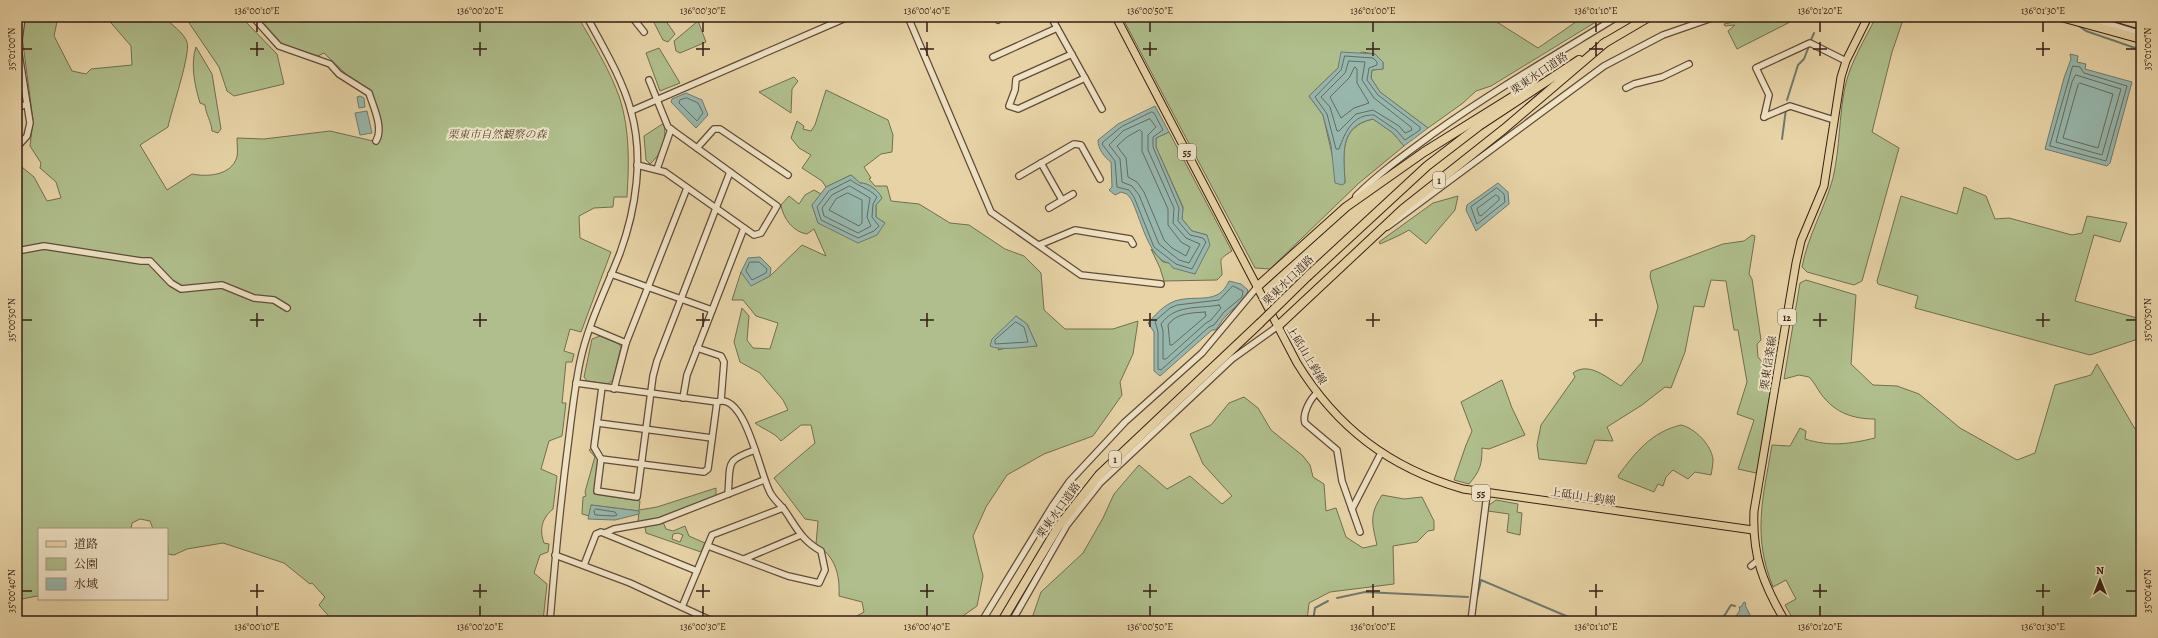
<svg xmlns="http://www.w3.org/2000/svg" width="2158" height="638" font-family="Alegreya,'Noto Serif JP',serif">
	<rect width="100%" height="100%" fill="#e7d3a6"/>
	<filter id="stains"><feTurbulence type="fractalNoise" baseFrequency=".005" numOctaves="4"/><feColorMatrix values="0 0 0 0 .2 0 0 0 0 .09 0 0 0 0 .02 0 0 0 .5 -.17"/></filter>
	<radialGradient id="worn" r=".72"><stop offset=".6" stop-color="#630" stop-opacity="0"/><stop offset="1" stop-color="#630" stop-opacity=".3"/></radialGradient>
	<g fill="#afbe8c" stroke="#726e50" fill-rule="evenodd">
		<path d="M25,17h33l-4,19 18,35 14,3 5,-5 41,-4 -1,-19 -25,-29h57c7,6 21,16 24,25 4,12 -16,69 -19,85l-28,18 27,45 25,-16c15,3 39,2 45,-17 1,-5 0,-13 0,-19l27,1 66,-8 43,10 8,-4 -2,-18 -9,-29 -20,-12 -26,-25 -6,3 -39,-13 -21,-26h26l19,5 18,-5h257c15,26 32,53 42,82 10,32 9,66 7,98h-13l-1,10 -19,1 -15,8 1,22 31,14 -30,80 -11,-3 -6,22 10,3 -2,8h-6l-4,41h4l-4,33 -13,5 -8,28 16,7 -4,33c-11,9 -14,20 -9,34l5,1 -1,8 -8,3 -6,18 13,11 -4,37h-210l-14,-16 6,-8 -13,-14 -2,1 -26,-21 -61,-20 -36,6 -13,6 -6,-1 -1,-25h-14l-3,-8 -10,-2 -8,4 -1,6h-92v68l-2,-1 -20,4v-437l17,14 13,24 14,-3 -5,-16 -16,-14 1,-5 -11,-17 3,-26 -11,-84z"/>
		<path d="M185,17h53l6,3 33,34 7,30 -50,12 -7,-5 -8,-24z"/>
		<path d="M651,17h12l12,17 -7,8 -5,-2z"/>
		<path d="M1122,17h367l49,31 45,-31h21l-113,69 -15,5 -13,12 -35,25 -48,-36 -9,-14 1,-8 11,-1v-7l-8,-8 -13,-2 -24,16 -29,28 14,19 11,48 11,20c-1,-28 -7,-56 28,-64l20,14 11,13 -45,37 -89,86 -15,-1z"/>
		<path d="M1757,17h36l-1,4 -55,28 -9,-18 7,-6 -10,1 -1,-2z"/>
		<path d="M1876,17h28l-12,35 -20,80 27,16 -37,133 -8,4 -47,-13 -5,-5c6,-32 23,-59 31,-89 7,-30 6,-62 12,-91 5,-24 20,-48 31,-70z"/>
		<path d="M698,21l8,21 -26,11 -4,-2 -2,-10z"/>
		<path d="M196,47l16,27 9,55 -3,4 -6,-2c-1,-11 -6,-16 -7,-26l-5,-2c-5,-17 -10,-38 -4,-56z"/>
		<path d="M659,48l21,35 -20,8 -14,-38z"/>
		<path d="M794,77l4,4 -6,8 -1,24 -32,-21z"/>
		<path d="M826,90l62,30 5,15 -1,17 -11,2 -17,13 7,11 -2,1 6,7h12l4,15 28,3 31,19 19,2 36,24 19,7 17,17 3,37 21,19h48l25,-8 -5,33 -13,28 2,13 -29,41 -49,18 -37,21 -21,32 -13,29 10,40 -6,30 -21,15h-101l-2,-3 11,-6 -2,-10 -23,-6c1,-23 -4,-39 -23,-52l2,-23 -13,-2 -31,-41 41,-35 -4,-18h-10l-20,16c-7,-9 -17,-11 -26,-18l33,-13 -5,-10 -23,-27 -20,-11 -6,-20 8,-34 7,8 -2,24 6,8 17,1 8,-26 -22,-7 -13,-16h-11l9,-28 11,13 18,-9 32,-31 24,11 -12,-27 -7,5c-14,-2 -24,-16 -26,-29l8,-9 10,8 6,-9 9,-5 7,4 -9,11 6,18 10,4 57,-4 -9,-6v-12l6,-7c-5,-8 -13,-15 -22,-15l-9,-8 -25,12 -4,-6 -20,-13 9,-13 -12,-7 -8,-10 6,-17 7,5 -1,3 8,2 4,-6zM1016,316l11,8 10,22 -26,1 -13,3z"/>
		<path d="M664,123c3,15 -2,31 -14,41l-4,-4 -2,-24z"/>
		<path d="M1169,132l63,119c-16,10 -10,8 -10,24l-5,5 -53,1 -4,-13 -9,-19 12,13 6,1 26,11 12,-39 -15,-4 -10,-12 1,-12 -27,-60v-9z"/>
		<path d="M1964,187l22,9 9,23 14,-1 63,17 10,-2 5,-17 40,7 -7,19 -26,-7 -19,66 66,18v19l-51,17 -175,-47 3,-12 -40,-12 -1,-3 24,-85 56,18z"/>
		<path d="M1458,196l-3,14 -29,34 -17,-14c-10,6 -18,9 -29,14l-1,-2 54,-39z"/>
		<path d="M1752,235l3,1 -6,38 3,5 9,61 -4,4 1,13 15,18 -15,95 -2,3 -18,-4 16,-49 -17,-6 10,-32 -9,-52h-4l-8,-49 -15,-1 -7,27 -10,-1 -9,46 -14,36 -6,-1 -23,18 -35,22 6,14 -18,-1 -9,24 -47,-5 -2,-14 4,-20 34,-48 -2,-4c16,-12 34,5 48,13l21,-24 16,-55 -8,-31 1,-5 72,-27 21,-3z"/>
		<path d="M1806,280l50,15 -5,69 22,21 24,1 22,8 41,34 57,32 18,-7 20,-68 36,-10 6,-11 38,65 6,-3v195h-347l-9,-16 11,-6 -10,-19 -13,7c-21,-52 -10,-89 -1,-142l18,1 10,-18 6,3 -1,8c25,8 45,5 70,-1v-19c-22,0 -40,-6 -54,-25 -4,-6 -7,-12 -12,-17l-10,-2 -15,4 16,-96z"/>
		<path d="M600,336l19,8 2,3 -8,33 -5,4 -21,-3 -3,-4 8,-38z"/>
		<path d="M1502,380l10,28 13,27 -36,14 -7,-1c0,17 -2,23 -13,36l-15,-4 12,-35 6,-14 -11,-29z"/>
		<path d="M1244,397l14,11 13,22 32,26 7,9 3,12 11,7 2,27 10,-3 10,29 17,11 14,-3c-5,-22 -8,-30 5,-50l22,4 18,-2 12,24v9l-6,1 -11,11 -24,4 1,38 -64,8 -21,11 -2,18h-276l10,-29 42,-39 20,-35 11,-24 25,-29 28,24 23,-13 32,28 10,-8 -29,-32 -13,-30 21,-9 18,-22z"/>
		<path d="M1681,425c14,3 30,20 32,34 0,5 -1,11 -2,16l-16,-3 -7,7 -15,-9 -7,7 -3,9 -5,-2 -4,8 -35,-14 -1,-2c17,-23 33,-44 63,-51z"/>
		<path d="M592,448l7,10 -5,36 46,7 -1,9 18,-3 59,-19v8l-58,22 -20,4 1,-11 -48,-6 -2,11 -7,-2 1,-17 3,-1 -1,-4 9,-32 1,-3 -6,-7z"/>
		<path d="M1496,500l22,4 -1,8 5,1 -2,22 -13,-3 2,-18 -21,-3 1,-6z"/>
		<path d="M663,522l3,7 7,2 12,-5 4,10 16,7 -4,9 -55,-19 -1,-6zM678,533l5,2 -3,7 -8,-3 1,-5z"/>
	</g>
	<g fill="#97b7ad" stroke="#707970">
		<path d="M1341,52l34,2 8,8v7l-11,1 -1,8 9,14 48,36 -24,18 -11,-13 -20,-14c-35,7 -29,36 -28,64l-3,2 -7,-2 -4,-38 -8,-30 -14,-19 29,-28z"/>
		<path d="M2070,54l8,2 -1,6 9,2 -1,5 47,13 -22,81 -3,3 -62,-17 19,-71 7,-19z"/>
		<path d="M686,93l16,7 6,15 -12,13 -25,-26 1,-3z"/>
		<path d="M360,96l4,2 1,9 -6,1 -2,-11z"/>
		<path d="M1155,106l14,26 -13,6v9l27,61 -1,11 10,12 15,4 3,10 -15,29 -22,-6 -4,-5c-20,-3 -29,-47 -38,-64l-4,-5 -6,-2 -6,3 -6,-5 3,-3 -1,-25c-7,-5 -13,-13 -13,-22l20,-16z"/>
		<path d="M367,111l5,22 -12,2 -5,-22z"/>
		<path d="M851,175l9,8c9,0 18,7 22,15l-6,7v12l9,6 -8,12 -19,8 -40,-20 -6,-18 14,-18z"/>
		<path d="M1498,183l10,9 1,12 -33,27 -10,-21 1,-5z"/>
		<path d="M760,257l11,11 -1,8 -19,10 -10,-14 7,-14z"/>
		<path d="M1229,281l12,3 7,6c-2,13 -15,17 -22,26 -4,4 -7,9 -10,14h-4l-52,46 -6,-5v-39l-6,-9c8,-9 16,-18 27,-22 22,-7 43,5 54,-20z"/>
		<path d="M1016,316l11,8 10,22c-12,1 -37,5 -47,0l2,-7z"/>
		<path d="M591,505l48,6v3l-24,6 -27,-1z"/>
		<path d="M1744,602l2,1 -1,2 8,16h-20l7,-11 -1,-3h2z"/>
	</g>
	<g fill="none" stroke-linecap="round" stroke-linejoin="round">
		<g stroke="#666a60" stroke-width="1">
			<path d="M1345,56l28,2 4,4v3l-8,3 -2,12 11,15 42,32v3l-15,10 -9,-10 -22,-15c-21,-1 -29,17 -35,34h-3l-9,-35 -12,-17 26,-27z"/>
			<path d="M1349,61l16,1 -3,18 12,18 37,29 1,3 -7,3 -6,-7 -26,-16 -17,4 -17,17h-2l-7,-24 -9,-10 24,-24z"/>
			<path d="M2073,66l7,1 4,6 43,13 -21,75 -56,-15z"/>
			<path d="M1355,67l2,2v14l12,20 -15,5 -13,10 -11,-21 19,-19z"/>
			<path d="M2076,75l45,14 -19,66 -46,-13 16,-60z"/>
			<path d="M2080,83l33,11 -15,54 -35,-10 15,-53z"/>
			<path d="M687,98l11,5 5,10 -6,8 -18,-18 1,-3z"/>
			<path d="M1152,112l2,1 9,17 -10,7v10l26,61 -1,13 12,14 13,3 3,4 -14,27 -16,-5 -22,-17 -20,-50 -5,-7 -12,-3 -2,-26 -13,-17 1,-2 18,-15z"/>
			<path d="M1150,119l6,8 -8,8v15l26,58 -1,15 13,15 14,6 -11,19 -10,-3 -20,-16 -20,-49 -7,-9 -10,-4 -2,-23 -11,-14 14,-14z"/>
			<path d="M1140,130l2,2v19l26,58v16l13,17 9,5 -4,9 -14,-8 -8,-8 -20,-48 -7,-10 -9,-5 -2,-19 -9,-12 10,-9z"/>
			<path d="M851,180c8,7 18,8 26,17l-4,7 -1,13 7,9 -5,5 -16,7 -37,-18 -4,-13 12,-16z"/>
			<path d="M850,186l20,12 -3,19 4,9 -13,7 -34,-17 -2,-8 10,-13z"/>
			<path d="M1497,188l7,6 1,8 -28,22 -6,-17z"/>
			<path d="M848,193l14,7v23l-3,3 -30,-16 7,-11z"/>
			<path d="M1496,195l3,2v3l-18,16 -2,-1 -2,-6z"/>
			<path d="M750,262h9l8,7 -1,4 -14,7 -6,-9z"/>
			<path d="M1233,286l10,5 -1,6 -18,15 -10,13 -5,2 -48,43 -3,-1v-37l-3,-11 15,-13 7,-3 42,-5z"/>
			<path d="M1219,305l2,3 -10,12 -5,3 -40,36h-3v-28l-2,-7c14,-20 37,-15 58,-19z"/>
			<path d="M1205,312l1,4 -34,29h-2l-2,-20c8,-12 23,-12 37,-13z"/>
			<path d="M1016,322l8,5 4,15 -33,2v-4z"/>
			<path d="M596,509l19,3 2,3 -3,1 -19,-1 -1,-4z"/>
		</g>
		<g stroke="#707970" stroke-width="2">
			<path d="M2076,24l10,7 55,19"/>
			<path d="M1811,40l3,-7"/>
			<path d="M1787,100l11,-35 6,-6 5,-13"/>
			<path d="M1782,139l4,-30"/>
			<path d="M1477,597l4,-17 97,41"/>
			<path d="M1337,598l28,-6 103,5"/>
			<path d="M1313,621l2,-13 13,-7"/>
			<path d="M1721,621l10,-16 4,1"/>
		</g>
		<g stroke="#624a38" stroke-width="8">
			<g id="minor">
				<path d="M253,17l26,29 51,18 9,10 30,19c4,13 15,35 7,48"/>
				<path d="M632,17l12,15"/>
				<path d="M908,17l83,195 90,63 80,9"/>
				<path d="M1051,17l34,61 -67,31 -9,-3 6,-16 1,-11 56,-25"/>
				<path d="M2086,17l55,17"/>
				<path d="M998,20l3,-3"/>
				<path d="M993,57l64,-29"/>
				<path d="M1085,78l17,31"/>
				<path d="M1626,88l8,-4 28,-7 27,-13"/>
				<path d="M17,108l10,-4"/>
				<path d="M631,111l217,-94"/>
				<path d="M1764,117l5,-22 -13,-27 54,-25 36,18"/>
				<path d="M1764,117l26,-11 44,14"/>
				<path d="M17,147l10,-11 3,-13 -12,-75 4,-31"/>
				<path d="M697,148l17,-19h6l68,46"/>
				<path d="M1041,163l21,37"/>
				<path d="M637,165l28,7 89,63 7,-2 16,-27 -109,-79 -19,-47"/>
				<path d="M657,169l14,-40"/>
				<path d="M1019,176l55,-32 7,1 19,34"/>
				<path d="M1356,196c24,-24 51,-43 78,-63 59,-42 121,-78 183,-116"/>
				<path d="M1049,208l24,-14"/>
				<path d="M1387,227l217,-161 59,-31 52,-18"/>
				<path d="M1039,245l36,-15 55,9 3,5"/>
				<path d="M17,251l27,-5 97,15h9l21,22 10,6 41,-4 32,13 20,2 13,8"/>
				<path d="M611,274l101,36"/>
				<path d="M590,328l36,15"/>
				<path d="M697,348l24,8 3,6 -3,38"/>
				<path d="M576,383l141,19c29,-11 43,75 54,92 3,5 8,10 12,14 13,18 17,31 38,43l4,19 -6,13 -31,-7 -80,-30"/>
				<path d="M602,387l-8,60 7,12 -4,32 40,6 16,-121 4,-15 73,-189"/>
				<path d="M614,389l12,-46 61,-155"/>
				<path d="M1317,393c-7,6 -15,21 -12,30l32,27 5,31 18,51"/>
				<path d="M683,398l4,-23 57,-147"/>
				<path d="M598,423l114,15"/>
				<path d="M601,459l103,13 4,-3 9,-67"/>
				<path d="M728,494c3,-31 -4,-33 27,-44"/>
				<path d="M1352,509l29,-56"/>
				<path d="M605,533l9,-4 45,-8 105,-41"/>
				<path d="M555,555l75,28 82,38"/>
				<path d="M744,559l57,-24"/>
				<path d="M584,565l12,-31 5,-2 96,39"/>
				<path d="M1751,566l6,-5"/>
				<path d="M682,607l30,-72 71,-27"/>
				<path d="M550,621c5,-62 11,-123 19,-184 3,-25 6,-51 11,-75 8,-38 26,-73 40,-109 16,-44 24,-96 11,-142 -9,-33 -28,-64 -44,-94"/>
				<path d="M982,621l71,-116 16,-23 56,-60 77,-69 56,-67"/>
				<path d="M1012,621l55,-96 33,-42 132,-124 46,-33"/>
				<path d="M1471,621l16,-127"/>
			</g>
		</g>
		<g stroke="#361d14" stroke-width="9">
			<g id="major">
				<path d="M1116,17l181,346c40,65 93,105 166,126l290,41"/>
				<path d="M1785,621c-22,-37 -33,-66 -31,-110l42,-248 5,-22 23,-55 17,-109 5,-16 22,-44"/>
			</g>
		</g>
		<g stroke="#361d14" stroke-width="10">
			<g id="highway">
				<path d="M2061,17l80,22"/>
				<path d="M2114,17l27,8"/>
				<path d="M1603,44l46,-27"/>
				<path d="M1308,276l119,-110 52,-40 100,-66"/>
				<path d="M1258,286l88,-79 78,-55 109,-68"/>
				<path d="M1278,326l125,-117 101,-80 102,-87"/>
				<path d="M1002,621l56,-94 41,-52 161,-152"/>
			</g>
		</g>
		<use href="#minor" stroke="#efe2c5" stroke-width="5.5"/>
		<use href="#major" stroke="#e7d3a6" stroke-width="7"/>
		<use href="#highway" stroke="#e7d3a6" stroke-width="8"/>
		<g stroke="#361d14" stroke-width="10" stroke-linecap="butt">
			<path id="highway-bridge" d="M1260,323l48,-47"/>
		</g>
		<use href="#highway-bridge" stroke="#e7d3a6" stroke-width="8"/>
	</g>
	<path fill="none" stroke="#361d14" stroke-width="1.5" d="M257,22v10M480,22v10M703,22v10M927,22v10M1150,22v10M1373,22v10M1596,22v10M1820,22v10M2043,22v10M257,42v14M480,42v14M703,42v14M927,42v14M1150,42v14M1373,42v14M1596,42v14M1820,42v14M2043,42v14M22,49h10M250,49h14M473,49h14M696,49h14M920,49h14M1143,49h14M1366,49h14M1589,49h14M1813,49h14M2036,49h14M2126,49h10M257,313v14M480,313v14M703,313v14M927,313v14M1150,313v14M1373,313v14M1596,313v14M1820,313v14M2043,313v14M22,320h10M250,320h14M473,320h14M696,320h14M920,320h14M1143,320h14M1366,320h14M1589,320h14M1813,320h14M2036,320h14M2126,320h10M257,584v14M480,584v14M703,584v14M927,584v14M1150,584v14M1373,584v14M1596,584v14M1820,584v14M2043,584v14M22,591h10M250,591h14M473,591h14M696,591h14M920,591h14M1143,591h14M1366,591h14M1589,591h14M1813,591h14M2036,591h14M2126,591h10M257,606v10M480,606v10M703,606v10M927,606v10M1150,606v10M1373,606v10M1596,606v10M1820,606v10M2043,606v10"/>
	<g text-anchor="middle" stroke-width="4" stroke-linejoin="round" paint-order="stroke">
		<g fill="#efe2c5" stroke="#6e5849" stroke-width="1">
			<rect x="1178" y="144" width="18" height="16" rx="3"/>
			<rect x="1433" y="172" width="12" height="16" rx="3"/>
			<rect x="1778" y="309" width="18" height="16" rx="3"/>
			<rect x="1109" y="451" width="12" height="16" rx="3"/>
			<rect x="1472" y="485" width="18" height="16" rx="3"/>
		</g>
		<g font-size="10" font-weight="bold" fill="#361d14">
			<text x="1187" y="156">55</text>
			<text x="1439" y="184">1</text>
			<text x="1787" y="321">12</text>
			<text x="1115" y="463">1</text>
			<text x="1481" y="497">55</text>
		</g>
		<g font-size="11" fill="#361d14" stroke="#efe2c5">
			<text transform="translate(1539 73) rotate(-34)" y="4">栗東水口道路</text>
			<text transform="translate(1288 280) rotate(-44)" y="4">栗東水口道路</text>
			<text transform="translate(1307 355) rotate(59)" y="4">上砥山上鈎線</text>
			<text transform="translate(1768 363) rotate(-81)" y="4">栗東信楽線</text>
			<text transform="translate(1583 496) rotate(8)" y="4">上砥山上鈎線</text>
			<text transform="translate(1058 510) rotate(-54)" y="4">栗東水口道路</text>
		</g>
		<g font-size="11" font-style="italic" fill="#544532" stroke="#efe2c5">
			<text x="497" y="138">栗東市自然観察の森</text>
		</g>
	</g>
	<rect width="2158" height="638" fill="none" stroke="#e7d3a6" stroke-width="44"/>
	<rect x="38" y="528" width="130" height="72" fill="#efe2c5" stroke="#a5937e"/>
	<rect x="46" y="541" width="20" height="6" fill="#e7d3a6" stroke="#a5937e"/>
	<text x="74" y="548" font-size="12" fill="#361d14">道路</text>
	<rect x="46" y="558" width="20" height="12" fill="#afbe8c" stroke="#a5937e"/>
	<text x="74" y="568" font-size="12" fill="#361d14">公園</text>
	<rect x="46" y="578" width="20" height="12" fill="#97b7ad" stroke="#a5937e"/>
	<text x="74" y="588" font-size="12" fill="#361d14">水域</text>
	<g transform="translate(2100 580)" stroke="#efe2c5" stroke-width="3" paint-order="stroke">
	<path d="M0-3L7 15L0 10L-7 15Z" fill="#361d14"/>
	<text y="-6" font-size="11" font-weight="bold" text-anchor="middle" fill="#361d14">N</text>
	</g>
	<rect x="22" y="22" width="2114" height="594" fill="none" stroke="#361d14" stroke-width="1.5"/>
	<g font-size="10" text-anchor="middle" fill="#361d14">
		<text x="257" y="14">136°00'10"E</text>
		<text x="480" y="14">136°00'20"E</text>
		<text x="703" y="14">136°00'30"E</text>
		<text x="927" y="14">136°00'40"E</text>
		<text x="1150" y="14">136°00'50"E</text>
		<text x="1373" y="14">136°01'00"E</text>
		<text x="1596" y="14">136°01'10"E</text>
		<text x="1820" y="14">136°01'20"E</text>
		<text x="2043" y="14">136°01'30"E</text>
		<text transform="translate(11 49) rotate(-90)" y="4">35°01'00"N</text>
		<text transform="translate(2147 49) rotate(-90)" y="4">35°01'00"N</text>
		<text transform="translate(11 320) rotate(-90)" y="4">35°00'50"N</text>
		<text transform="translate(2147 320) rotate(-90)" y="4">35°00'50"N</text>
		<text transform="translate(11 591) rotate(-90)" y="4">35°00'40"N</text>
		<text transform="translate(2147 591) rotate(-90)" y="4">35°00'40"N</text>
		<text x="257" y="630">136°00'10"E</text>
		<text x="480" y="630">136°00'20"E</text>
		<text x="703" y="630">136°00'30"E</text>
		<text x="927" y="630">136°00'40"E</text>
		<text x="1150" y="630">136°00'50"E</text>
		<text x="1373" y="630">136°01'00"E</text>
		<text x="1596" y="630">136°01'10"E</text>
		<text x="1820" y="630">136°01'20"E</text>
		<text x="2043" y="630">136°01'30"E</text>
	</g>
	<rect width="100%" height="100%" filter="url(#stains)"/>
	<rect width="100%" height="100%" fill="url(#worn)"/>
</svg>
